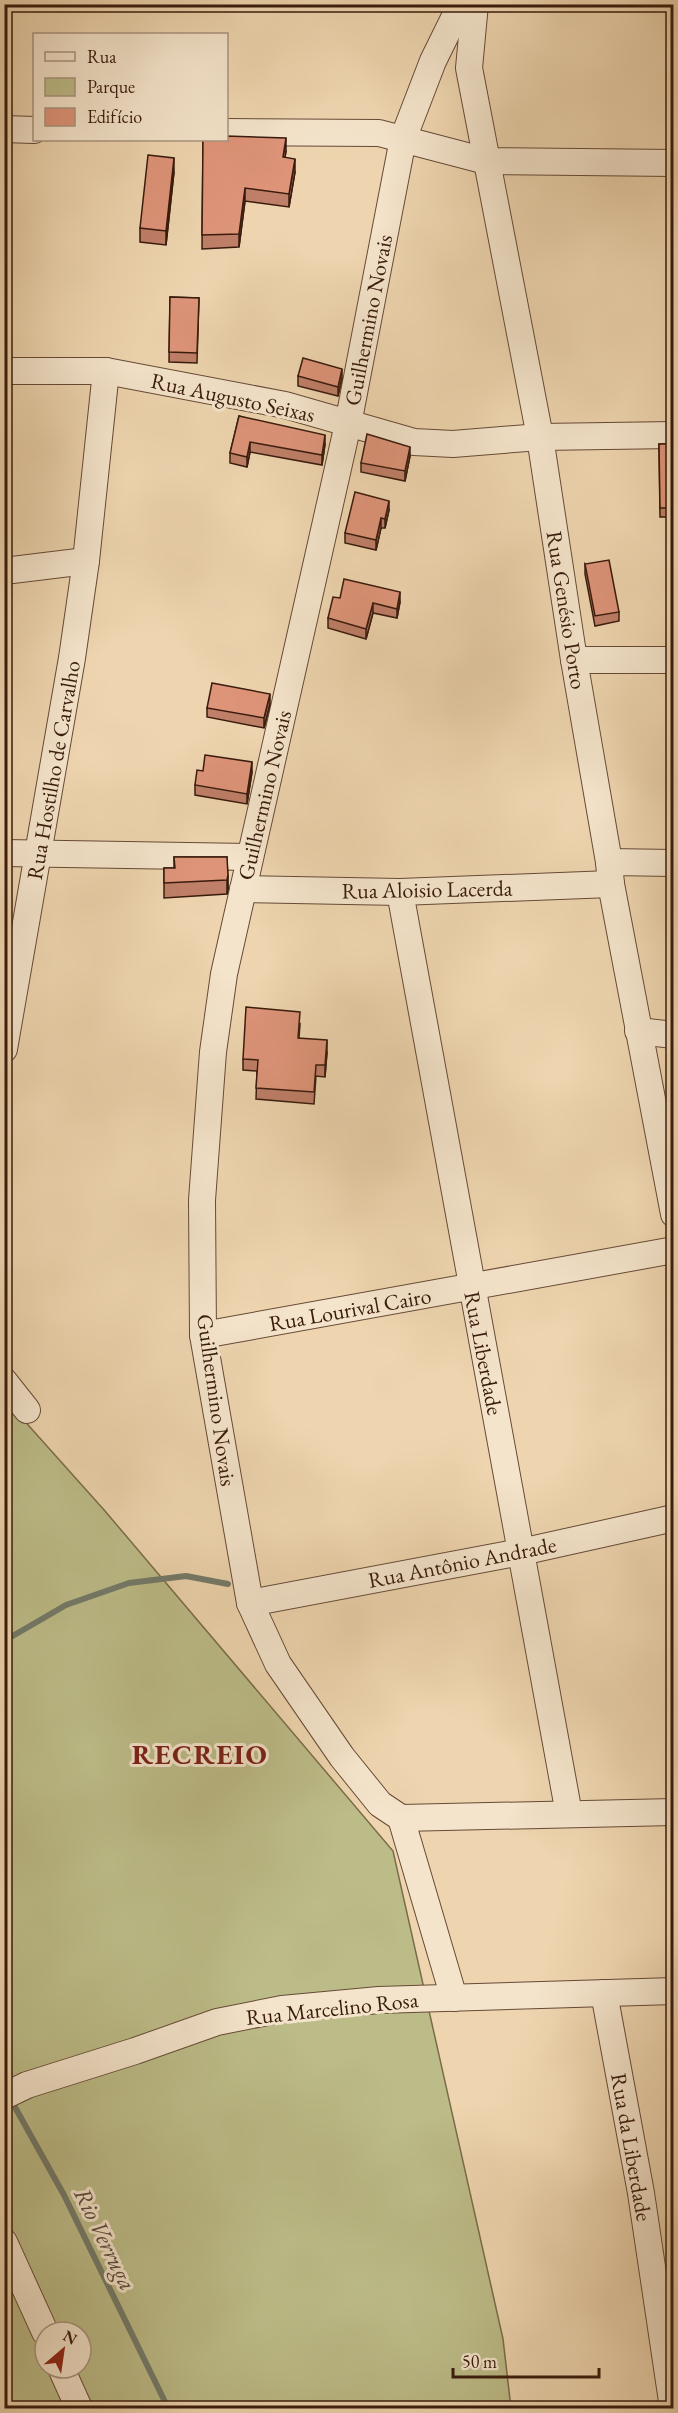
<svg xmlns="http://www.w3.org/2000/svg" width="678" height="2413" font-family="'EB Garamond',serif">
	<rect width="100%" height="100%" fill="#eed5af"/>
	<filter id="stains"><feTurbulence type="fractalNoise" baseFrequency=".00333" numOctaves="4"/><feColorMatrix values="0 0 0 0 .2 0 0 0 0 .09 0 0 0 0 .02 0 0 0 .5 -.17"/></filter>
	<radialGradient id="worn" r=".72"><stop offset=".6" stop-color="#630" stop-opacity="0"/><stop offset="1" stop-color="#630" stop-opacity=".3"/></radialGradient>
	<path fill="#bcbc88" stroke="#7a6c4a" stroke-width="1.5" fill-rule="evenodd" d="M4,1398l101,113 288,340 110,488 8,69h-506zM45,2332h36v36h-36z"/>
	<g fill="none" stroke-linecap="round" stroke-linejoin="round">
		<g stroke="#737a6a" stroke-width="6">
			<path d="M4,1641l62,-36 63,-22 57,-7 42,8"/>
			<path d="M11,2100l53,95 104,213"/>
		</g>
		<g stroke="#664a36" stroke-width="28">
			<g id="minor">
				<path d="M475,4l-6,64 71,369 34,223 35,202 2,22 63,330"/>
				<path d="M4,129l30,1"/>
				<path d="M226,132l153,1 107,28 188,2"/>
				<path d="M4,371h102l179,34 129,37 39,2 87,-7 134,-2"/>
				<path d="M4,571l82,-10"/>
				<path d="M574,660h100"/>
				<path d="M4,853l245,4"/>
				<path d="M609,862l65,1"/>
				<path d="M243,889l157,3 211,-8"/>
				<path d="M400,892l169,922"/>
				<path d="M638,1031l36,4"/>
				<path d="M4,1049l68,-391 14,-97 20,-190"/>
				<path d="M203,1335l471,-85"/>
				<path d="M4,1381l23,29"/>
				<path d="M250,1603l271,-51 153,-34"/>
				<path d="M401,1818l273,-6"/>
				<path d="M604,1993l37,200 32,215"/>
				<path d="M454,1998l-53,-180 -21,-14 -38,-47 -64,-93 -28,-61 -47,-268 -1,-135 11,-148 11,-78 124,-550 55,-285 30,-78 28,-57"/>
				<path d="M4,2096l23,-11 108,-34 82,-29 65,-13 97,-9 295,-9"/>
				<path d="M4,2242l41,90"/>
				<path d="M61,2368l18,40"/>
			</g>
		</g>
		<use href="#minor" stroke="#f4e4cb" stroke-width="26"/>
	</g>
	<g fill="#bf7f68" stroke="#391b0d" stroke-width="1.5">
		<path d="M203,140l83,11 -1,6 10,15 -6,35 -44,-6 -6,46 -37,2z"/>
		<path d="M174,172l-8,73 -26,-3v-14z"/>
		<path d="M170,297l29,1 -2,65 -28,-1z"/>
		<path d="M298,376l44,2 -4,18 -40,-10z"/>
		<path d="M239,416l86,28 -3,21 -72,-13 -3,15 -17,-4v-10z"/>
		<path d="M659,444h15v73h-14z"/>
		<path d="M410,456l-5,25 -44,-9v-9z"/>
		<path d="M389,510l-4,18h-4l-5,22 -31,-7v-10z"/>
		<path d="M585,564l34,48v9l-24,5 -10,-52z"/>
		<path d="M340,598l60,4 -3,16 -24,-5 -7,26 -38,-11v-10z"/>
		<path d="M270,704l-6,24 -57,-11v-9z"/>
		<path d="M203,771l49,1 -5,32 -52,-9v-10z"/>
		<path d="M174,857h53l1,32 -1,5 -63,4v-30h10z"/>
		<path d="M300,1024l-1,14 28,14 -2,25 -9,-1 -2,28 -58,-5 1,-28 -14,-1v-11z"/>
	</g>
	<g fill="#9b6855" stroke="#391b0d" stroke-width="1.5">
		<path d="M286,138v13l-3,19v-13z"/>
		<path d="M174,158v14l-8,73v-14z"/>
		<path d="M295,159v13l-6,35v-13z"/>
		<path d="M245,188v13l-6,46v-13z"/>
		<path d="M342,369v9l-4,18v-9z"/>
		<path d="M325,435v9l-3,21v-10z"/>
		<path d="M250,442v10l-3,15v-10z"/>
		<path d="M410,447v9l-5,25v-10z"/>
		<path d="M389,501v9l-4,18v-9z"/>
		<path d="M381,518v10l-5,22v-10z"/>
		<path d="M400,592v10l-3,16v-9z"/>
		<path d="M373,603v10l-7,26v-10z"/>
		<path d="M270,694v10l-6,24v-10z"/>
		<path d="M252,762v10l-5,32v-10z"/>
		<path d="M228,875v14l-1,5v-14z"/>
		<path d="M327,1040v12l-2,25v-12z"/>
	</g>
	<g fill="#de9479" stroke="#391b0d" stroke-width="1.5">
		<path d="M226,136l60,2 -3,19 12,2 -6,35 -44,-6 -6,46 -37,1 1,-95h23z"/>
		<path d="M148,155l26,3 -8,73 -26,-3z"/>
		<path d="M170,297l29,1 -2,55 -28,-1z"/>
		<path d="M303,358l39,11 -4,18 -40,-11z"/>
		<path d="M239,416l86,19 -3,20 -72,-13 -3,15 -17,-4z"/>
		<path d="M367,434l43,13 -5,24 -44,-8z"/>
		<path d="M659,444h15v64h-14z"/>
		<path d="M355,492l34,9 -4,18 -4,-1 -5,22 -31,-7z"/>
		<path d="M609,560l10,52 -24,4 -10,-52z"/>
		<path d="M344,579l56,13 -3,17 -24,-6 -7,26 -38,-11 5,-21 7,1z"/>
		<path d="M212,683l58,11 -6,24 -57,-10z"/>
		<path d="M205,755l47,7 -5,32 -52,-9 2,-15 6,1z"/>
		<path d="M174,857h53l1,18 -1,5 -63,3v-15h11z"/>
		<path d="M246,1007l54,5 -2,26 29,2 -2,25h-9l-2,27 -58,-4 2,-28 -15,-1z"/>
	</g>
	<g text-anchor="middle" stroke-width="6" stroke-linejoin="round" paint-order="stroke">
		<g font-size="22" fill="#391b0d" stroke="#f4e4cb">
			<text transform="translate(368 320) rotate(-79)" y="8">Guilhermino Novais</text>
			<text transform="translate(233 397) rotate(12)" y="8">Rua Augusto Seixas</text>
			<text transform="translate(567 610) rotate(81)" y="8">Rua Genésio Porto</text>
			<text transform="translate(53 770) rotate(-80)" y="8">Rua Hostilho de Carvalho</text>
			<text transform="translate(264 795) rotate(-77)" y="8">Guilhermino Novais</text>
			<text transform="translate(427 889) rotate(-1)" y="8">Rua Aloisio Lacerda</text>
			<text transform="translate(350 1309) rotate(-10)" y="8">Rua Lourival Cairo</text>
			<text transform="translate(484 1353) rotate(79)" y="8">Rua Liberdade</text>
			<text transform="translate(217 1400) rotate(82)" y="8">Guilhermino Novais</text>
			<text transform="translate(462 1562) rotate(-11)" y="8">Rua Antônio Andrade</text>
			<text transform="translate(332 2008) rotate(-6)" y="8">Rua Marcelino Rosa</text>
			<text transform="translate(632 2147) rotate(80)" y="8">Rua da Liberdade</text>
		</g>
		<g font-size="24" font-style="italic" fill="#564a3c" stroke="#f4e4cb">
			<text transform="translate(105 2239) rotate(64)" y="8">Rio Verruga</text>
		</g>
		<g font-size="28" font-weight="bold" letter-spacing="1.5" fill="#7a1f14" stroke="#f4e4cb">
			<text x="200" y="1764">RECREIO</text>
		</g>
	</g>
	<rect width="678" height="2413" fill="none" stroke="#eed5af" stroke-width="24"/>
	<rect x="6" y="6" width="666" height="2401" fill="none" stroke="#391b0d" stroke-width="3"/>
	<rect x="12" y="12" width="654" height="2389" fill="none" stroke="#391b0d" stroke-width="1.5"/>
	<rect x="33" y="33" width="195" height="108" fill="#f4e4cb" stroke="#a9947f" stroke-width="1.5"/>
	<rect x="45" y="52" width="30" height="9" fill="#f4e4cb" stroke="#a9947f" stroke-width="1.5"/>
	<text x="87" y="63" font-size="18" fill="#391b0d">Rua</text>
	<rect x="45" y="78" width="30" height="18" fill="#bcbc88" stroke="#a9947f" stroke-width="1.5"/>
	<text x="87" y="93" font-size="18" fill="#391b0d">Parque</text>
	<rect x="45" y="108" width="30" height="18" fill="#de9479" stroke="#a9947f" stroke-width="1.5"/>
	<text x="87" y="123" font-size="18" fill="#391b0d">Edifício</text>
	<g transform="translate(63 2350) rotate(29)"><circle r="28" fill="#f4e4cb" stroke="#a9947f" stroke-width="1.5"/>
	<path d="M0-4.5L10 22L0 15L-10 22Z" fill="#8f2418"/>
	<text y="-9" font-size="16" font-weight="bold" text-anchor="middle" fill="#391b0d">N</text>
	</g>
	<path d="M453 2368v9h146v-9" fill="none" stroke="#391b0d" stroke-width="3"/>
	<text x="462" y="2368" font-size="18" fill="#391b0d" stroke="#f4e4cb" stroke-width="4.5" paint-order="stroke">50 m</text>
	<rect width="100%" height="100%" filter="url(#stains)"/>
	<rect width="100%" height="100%" fill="url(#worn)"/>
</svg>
